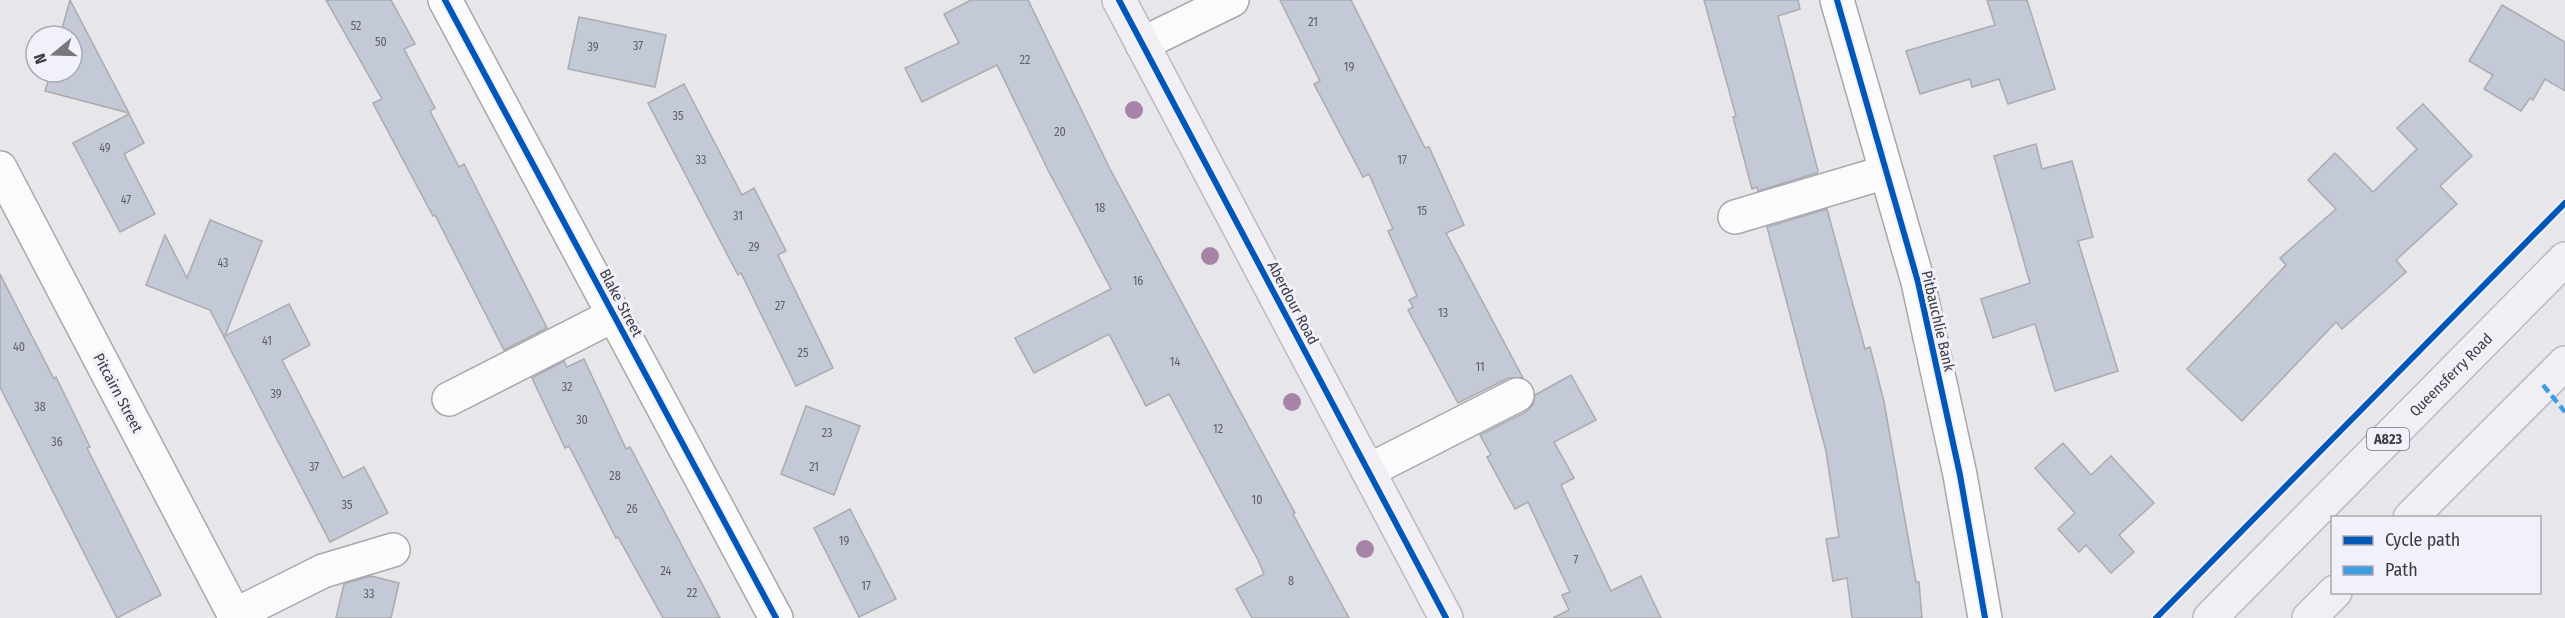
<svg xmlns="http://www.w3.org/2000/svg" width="2565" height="618" font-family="'Fira Sans Condensed',sans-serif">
	<rect width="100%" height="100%" fill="#e6e6eb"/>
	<g fill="#c4c9d7" stroke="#aaabae" stroke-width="1.5">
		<path d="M70,0l59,113 -84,-22 6,-19h21v-36h-12z"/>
		<path d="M326,0h65l24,44 -11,5 31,59 -5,3 29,56 5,-3 83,164 -43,22 -69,-135 -2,1 -60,-113 9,-4z"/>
		<path d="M971,0h57l82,169 185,344 -2,1 56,104h-97l-16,-29 28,-15 -6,-14 -89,-166 -23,12 -37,-72 -75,39 -19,-35 96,-49 -63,-119 -51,-105 -75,37 -17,-34 54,-25 -15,-29z"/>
		<path d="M1280,0h71l74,148 4,-1 35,78 -18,8 77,145h-15l-50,25 -50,-93 5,-3 -4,-7 8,-4 -29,-65 5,-2 -24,-55 -6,3 -49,-93 6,-3z"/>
		<path d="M1704,0h94l2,9 -22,7 40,155 -1,2 -59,18 -1,-4 -5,2 -19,-72 3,-1z"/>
		<path d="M1987,0h40l28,89 -47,15 -9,-25 -27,8 -2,-8 -50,15 -14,-43 89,-26z"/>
		<path d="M2502,5l63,37v49l-20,-12 -12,21 -3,-2 -9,13 -37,-22 9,-14 -24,-14z"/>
		<path d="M579,17l87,18 -11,52 -87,-18z"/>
		<path d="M684,84l58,111 12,-7 32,63 -8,4 55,113 -37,18 -55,-113 -3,2 -90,-172z"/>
		<path d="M2423,104l49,52 -32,30 17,18 -61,56 10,12 -64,57 -6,-7 -94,99 -55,-52 99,-104 -6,-7 56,-49 -28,-29 27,-27 38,39 44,-43 -20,-21z"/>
		<path d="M129,114l15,29 -20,11 31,60 -35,18 -47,-89z"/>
		<path d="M2036,144l6,25 30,-8 21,76 -15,4 40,130 -63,20 -20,-67 -42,14 -12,-39 49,-16 -36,-127z"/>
		<path d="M1827,209l38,140 5,-2 14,55 32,180h3l3,36h-70l-5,-40 -14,3 -7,-42 13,-2 -13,-86 -59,-224z"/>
		<path d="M210,220l52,21 -37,95 64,-32 21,41 -28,15 61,118 21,-11 24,46 -58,29 -120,-232 -64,-25 19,-50 22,43z"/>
		<path d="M0,274l54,105 2,-2 34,70 -3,1 74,147 -44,23 -117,-231z"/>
		<path d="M584,359l42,90 4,-2 90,171h-57l-45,-81 -2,1 -47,-92 -4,2 -33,-70 32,-17 3,6z"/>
		<path d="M1571,375l25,45 -42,22 20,36 -13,7 50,106 30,-15 20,42h-108l16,-8 -7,-15 8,-3 -42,-90 -13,7 -28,-52 4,-2 -11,-20 46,-23 7,-7 2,-10z"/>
		<path d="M806,406l54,20 -26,69 -53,-21z"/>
		<path d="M2063,443l28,32 20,-19 43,47 -35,32 15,17 -23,21 -25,-28 -7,7 -21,-23 17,-16 -40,-45z"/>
		<path d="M850,509l46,90 -37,18 -45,-89z"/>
		<path d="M371,576l28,7 -8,35h-55l8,-34z"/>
	</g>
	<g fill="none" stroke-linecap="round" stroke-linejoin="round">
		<g stroke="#a8a8ac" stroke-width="36">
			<g id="minor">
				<path d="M445,0l331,618"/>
				<path d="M1837,0l81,282 42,193 25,143"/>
				<path d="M1142,44l90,-44"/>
				<path d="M0,168l236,450"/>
				<path d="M1735,217l151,-45"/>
				<path d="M449,399l165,-84"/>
				<path d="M1368,471l149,-76"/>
				<path d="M235,615l88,-44 70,-21"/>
			</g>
		</g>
		<g stroke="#bdb8c4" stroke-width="36">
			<g id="major">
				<path d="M1119,0l327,618"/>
				<path d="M2410,518l155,-155"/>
				<path d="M2210,618l355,-359"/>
				<path d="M2309,618l26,-26"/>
			</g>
		</g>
		<use href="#minor" stroke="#fbfbfc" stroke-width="33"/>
		<use href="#major" stroke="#f1eef4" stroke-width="33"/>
		<path stroke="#3f9ee3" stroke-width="4.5" stroke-dasharray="9 4.5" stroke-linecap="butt" d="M2543,385l22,27"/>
		<g stroke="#f1f1fb" stroke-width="10">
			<g id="cycleway">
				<path d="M445,0l331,618"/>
				<path d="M1119,0l327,618"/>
				<path d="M1837,0l81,282 42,193 25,143"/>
				<path d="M2156,618l409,-415"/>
			</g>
		</g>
		<use href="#cycleway" stroke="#0057b8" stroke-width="6"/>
	</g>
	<g fill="#a883a8">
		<circle cx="1134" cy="110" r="9"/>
		<circle cx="1210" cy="256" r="9"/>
		<circle cx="1292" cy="402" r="9"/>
		<circle cx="1365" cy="549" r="9"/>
	</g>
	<g text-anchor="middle" stroke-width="6" stroke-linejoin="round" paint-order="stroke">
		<g font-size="12" fill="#5e5f66">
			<text x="1313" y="26">21</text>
			<text x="356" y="30">52</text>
			<text x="381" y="46">50</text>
			<text x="638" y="50">37</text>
			<text x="593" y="51">39</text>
			<text x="1025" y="64">22</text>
			<text x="1349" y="71">19</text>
			<text x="678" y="120">35</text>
			<text x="1060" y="136">20</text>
			<text x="105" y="152">49</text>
			<text x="701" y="164">33</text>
			<text x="1402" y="164">17</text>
			<text x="126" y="204">47</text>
			<text x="1100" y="212">18</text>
			<text x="1422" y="215">15</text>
			<text x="738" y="220">31</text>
			<text x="754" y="251">29</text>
			<text x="223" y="267">43</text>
			<text x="1138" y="285">16</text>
			<text x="780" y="310">27</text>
			<text x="1443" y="317">13</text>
			<text x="267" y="345">41</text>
			<text x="19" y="351">40</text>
			<text x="803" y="357">25</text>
			<text x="1175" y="366">14</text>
			<text x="1480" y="371">11</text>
			<text x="567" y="391">32</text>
			<text x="276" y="398">39</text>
			<text x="40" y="411">38</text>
			<text x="582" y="424">30</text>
			<text x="1218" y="433">12</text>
			<text x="827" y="437">23</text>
			<text x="57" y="446">36</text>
			<text x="314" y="471">37</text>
			<text x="814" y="471">21</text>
			<text x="615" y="480">28</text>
			<text x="1257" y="504">10</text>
			<text x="347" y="509">35</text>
			<text x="632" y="513">26</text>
			<text x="844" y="545">19</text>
			<text x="1576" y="564">7</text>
			<text x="666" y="575">24</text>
			<text x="1291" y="585">8</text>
			<text x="866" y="590">17</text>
			<text x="692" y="597">22</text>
			<text x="369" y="598">33</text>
		</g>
		<rect fill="#f1f1fb" stroke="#727278" stroke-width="1.5" x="2367" y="428" width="42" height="22" rx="4.5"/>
		<g font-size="14" font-weight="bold" fill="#3c3c40">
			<text x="2388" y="444">A823</text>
		</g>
		<g font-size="15" fill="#3c3c40" stroke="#f1f1fb">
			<text transform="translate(621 303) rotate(62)" y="5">Blake Street</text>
			<text transform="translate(1293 303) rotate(62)" y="5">Aberdour Road</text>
			<text transform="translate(1938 321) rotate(77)" y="5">Pitbauchlie Bank</text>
			<text transform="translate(2451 375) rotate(-45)" y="5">Queensferry Road</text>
			<text transform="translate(118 393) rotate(62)" y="5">Pitcairn Street</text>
		</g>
	</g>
	<rect x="2331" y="516" width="210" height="78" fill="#f1f1fb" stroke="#a9a9b0" stroke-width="1.5"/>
	<rect x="2343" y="536" width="30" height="9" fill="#0057b8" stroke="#a9a9b0" stroke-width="1.5"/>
	<text x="2385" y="546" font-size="18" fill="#3c3c40">Cycle path</text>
	<rect x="2343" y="566" width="30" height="9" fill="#3f9ee3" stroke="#a9a9b0" stroke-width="1.5"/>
	<text x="2385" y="576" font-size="18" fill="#3c3c40">Path</text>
	<g transform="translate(54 54) rotate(251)"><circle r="28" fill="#f1f1fb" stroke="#a9a9b0" stroke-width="1.5"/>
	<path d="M0-4.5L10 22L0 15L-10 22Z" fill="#78787c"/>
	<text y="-9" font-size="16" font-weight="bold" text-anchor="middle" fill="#3c3c40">N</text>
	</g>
</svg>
